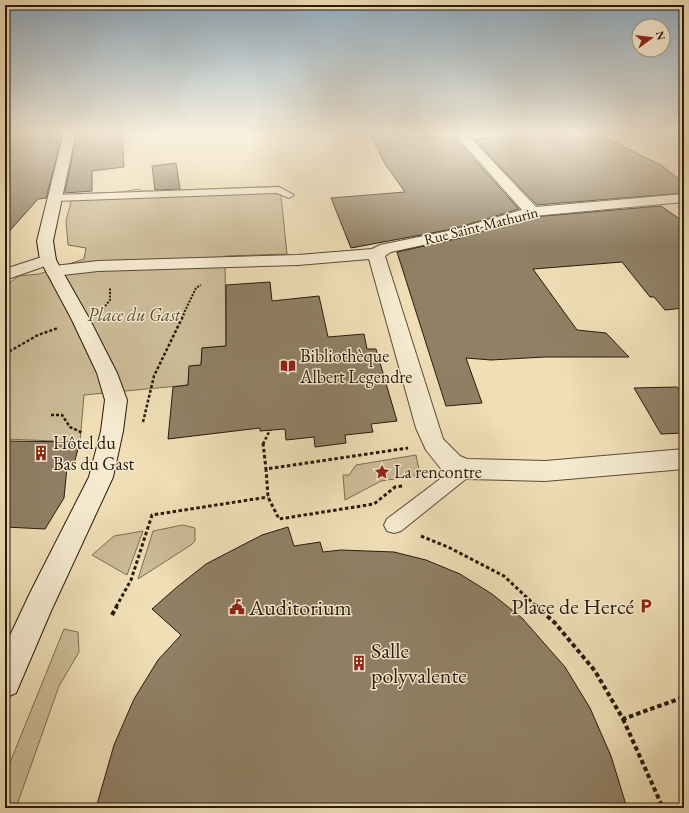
<svg xmlns="http://www.w3.org/2000/svg" width="689" height="813" font-family="'EB Garamond',serif">
	<rect width="100%" height="100%" fill="#efdeb6"/>
	<filter id="stains"><feTurbulence type="fractalNoise" baseFrequency=".005" numOctaves="4"/><feColorMatrix values="0 0 0 0 .2 0 0 0 0 .09 0 0 0 0 .02 0 0 0 .5 -.17"/></filter>
	<radialGradient id="worn" r=".72"><stop offset=".6" stop-color="#630" stop-opacity="0"/><stop offset="1" stop-color="#630" stop-opacity=".3"/></radialGradient>
	<g fill="#cdbd99" stroke="#7b6c53">
		<path d="M280,186l7,68 -62,2 1,90 -24,2 -1,17 -12,2 -1,18 -104,10 -4,47 -75,-3v-153l14,-10 20,-2 45,-15 2,-11 -18,-3 -2,-24 7,-27 48,-2 18,-3 3,2h13z"/>
		<path d="M416,455l4,20 -39,6 -36,19 -2,-25h6l7,-10z"/>
		<path d="M183,525l12,3v13l-4,4 -53,34 15,-48z"/>
		<path d="M143,531l-16,44 -35,-20 22,-19z"/>
		<path d="M64,629l14,3 1,20 -20,34 -43,122h-11v-33z"/>
	</g>
	<g fill="#908065" stroke="#291a0d">
		<path d="M26,132h37l-17,66 -8,1 -33,37v-99l21,-2z"/>
		<path d="M77,132h45l2,35 -32,4v20l-27,2z"/>
		<path d="M369,132h52l16,5 19,2 63,70 -66,20 -102,19 -20,-50 74,-6 -20,-28z"/>
		<path d="M528,132h66l67,33 23,18v10l-147,12 -63,-65z"/>
		<path d="M176,163l4,26 -25,1 -3,-24z"/>
		<path d="M661,206l23,16v86l-19,2 -11,-13h-4l-28,-35 -89,7 44,61 29,3 23,24h-84l-54,3 -25,-2 16,45 -36,3 -49,-154 63,-14 73,-21z"/>
		<path d="M270,282l2,19 47,-5 9,41 36,-3 3,15h9l21,72 -26,3 2,8 -28,3 1,8 -31,4 -1,-10 -28,3 -1,-11 -25,2v-3l-92,11 5,-52 15,-2 1,-19 12,-1 1,-17 24,-2v-61z"/>
		<path d="M677,387l7,10v36l-23,1 -27,-46z"/>
		<path d="M5,441l75,1 -7,25h-6l-3,31 -19,31 -40,-2z"/>
		<path d="M288,527l6,19 26,-4 3,10 18,-2 53,2 32,8 34,14 32,20 30,24 43,49 25,41 21,48 16,52h-531l18,-63 20,-46 24,-39 23,-25 -29,-26 25,-22 29,-23 56,-29z"/>
	</g>
	<g fill="none" stroke-linecap="round" stroke-linejoin="round">
		<g stroke="#5a4b37" stroke-width="2">
			<g id="lane">
				<path d="M279,187l15,8 -5,3 -12,-5 -222,8 -5,-3 5,-3z"/>
				<path d="M466,462l6,2 3,5 -3,5 -71,57 -7,2 -7,-2 -3,-6 3,-6 73,-55z"/>
			</g>
		</g>
		<g stroke="#5a4b37" stroke-width="2">
			<g id="street">
				<path d="M453,132h12l71,75 148,-13v8l-151,14 -73,21 -69,15 -6,4 58,183 17,17 7,3 78,2 139,-12v20l-139,12 -79,-2 -24,-9 -16,-20 -10,-22 -47,-169 -71,6 -200,6 -44,5 -6,-1 -2,-4 2,-4 6,-1 44,-5 200,-6 74,-6 8,-4 73,-15 69,-20z"/>
				<path d="M48,255l6,2 2,3 -2,3 -49,17v-11z"/>
			</g>
		</g>
		<g stroke="#291a0d" stroke-width="2">
			<path id="secondary" d="M64,132h12l-23,109 3,19 34,60 27,53 10,27 -4,31 -10,46 -62,134 -35,82 -11,5v-52l26,-55 58,-114 12,-46 4,-31 -8,-27 -25,-53 -32,-60 -3,-19z"/>
		</g>
		<g stroke="#291a0d" stroke-width="2" stroke-dasharray="2 1.5" stroke-linecap="butt">
			<path d="M103,309l7,-9v-13"/>
			<path d="M183,315l13,-27 5,-3"/>
		</g>
		<g stroke="#291a0d" stroke-width="2.5" stroke-dasharray="3 2" stroke-linecap="butt">
			<path d="M5,354l33,-19 20,-7"/>
			<path d="M51,415h11l8,12 13,6"/>
			<path d="M143,422l11,-46 30,-62"/>
			<path d="M263,444l7,-14"/>
		</g>
		<g stroke="#291a0d" stroke-width="3" stroke-dasharray="3.5 2.5" stroke-linecap="butt">
			<path d="M263,443l3,26"/>
			<path d="M402,486l-7,1 -21,17 -95,15 -11,-22 -2,-28 142,-21"/>
			<path d="M421,536l27,11 56,29 33,31"/>
			<path d="M116,607l15,-27 21,-65 116,-18"/>
		</g>
		<g stroke="#291a0d" stroke-width="4" stroke-dasharray="4.5 3" stroke-linecap="butt">
			<path d="M536,606l19,17 40,48 28,48 61,-22"/>
			<path d="M112,615l5,-9"/>
			<path d="M623,719l40,89"/>
		</g>
		<use href="#lane" fill="#f5ead0" fill-rule="evenodd"/>
		<use href="#street" fill="#f5ead0" fill-rule="evenodd"/>
		<use href="#secondary" fill="#f5ead0" fill-rule="evenodd"/>
	</g>
	<linearGradient id="sky" x2="0" y2="1"><stop stop-color="#90aabd"/><stop offset="0.54" stop-color="#f8f0de"/><stop offset="1" stop-color="#f8f0de" stop-opacity="0"/></linearGradient>
	<rect width="689" height="246" fill="url(#sky)"/>
	<defs>
		<g id="library-bare" transform="scale(1.2)"><path d="M-6-4Q-3-5.5-.7-3.5V5Q-3 3-6 4ZM6-4Q3-5.5 .7-3.5V5Q3 3 6 4Z" fill="#8f2418" stroke="#f5ead0" stroke-width="2.5" paint-order="stroke"/></g>
		<g id="building-bare" transform="scale(1.2)"><path d="M-4-6H4V6H1V3H-1V6H-4ZM-2.5-4.3h1.7v1.8h-1.7ZM.8-4.3h1.7v1.8H.8ZM-2.5-1h1.7V.8h-1.7ZM.8-1h1.7V.8H.8Z" fill="#8f2418" stroke="#f5ead0" stroke-width="2.5" paint-order="stroke"/></g>
		<g id="sight-bare" transform="scale(1.2)"><path d="M0-6L1.8-2.2L6-1.7L2.9 1.2L3.7 5.4L0 3.3L-3.7 5.4L-2.9 1.2L-6-1.7L-1.8-2.2Z" fill="#8f2418" stroke="#f5ead0" stroke-width="2.5" paint-order="stroke"/></g>
		<g id="parking-bare" transform="scale(1.2)"><path d="M-3.5-5.5H1a3.5 3.5 0 0 1 0 7H-1V5.5H-3.5ZM-1-3.4V-.6H.8a1.4 1.4 0 0 0 0-2.8Z" fill="#8f2418" stroke="#f5ead0" stroke-width="2.5" paint-order="stroke"/></g>
		<g id="civic-bare" transform="scale(1.2)"><path d="M-.6-6.5H3V-4.5H.6V-3L4-1V1h2V6H-6V1h2V-1L-.6-3ZM-1.2 2.5V6h2.4V2.5Z" fill="#8f2418" stroke="#f5ead0" stroke-width="2.5" paint-order="stroke"/></g>
	</defs>
	<g fill-rule="evenodd">
		<use href="#library-bare" x="288" y="366"/>
		<use href="#building-bare" x="41" y="453"/>
		<use href="#sight-bare" x="382" y="472"/>
		<use href="#parking-bare" x="646" y="606"/>
		<use href="#civic-bare" x="237" y="607"/>
		<use href="#building-bare" x="359" y="663"/>
	</g>
	<g text-anchor="middle" stroke-width="3" stroke-linejoin="round" paint-order="stroke">
		<g font-size="15" fill="#291a0d" stroke="#f5ead0">
			<text transform="translate(481 226) rotate(-14)" y="5">Rue Saint-Mathurin</text>
		</g>
		<g font-size="18" font-style="italic" fill="#5a4b37" stroke="#f5ead0">
			<text x="134" y="321">Place du Gast</text>
		</g>
		<g font-size="18" fill="#291a0d" stroke="#f5ead0" text-anchor="start">
			<text x="300" y="362">Bibliothèque<tspan x="300" dy="21">Albert Legendre</tspan></text>
			<text x="53" y="449">Hôtel du<tspan x="53" dy="21">Bas du Gast</tspan></text>
			<text x="394" y="478">La rencontre</text>
		</g>
		<g font-size="22" fill="#291a0d" stroke="#f5ead0" text-anchor="start">
			<text x="634" y="614" text-anchor="end">Place de Hercé</text>
			<text x="249" y="615">Auditorium</text>
			<text x="371" y="658">Salle<tspan x="371" dy="25">polyvalente</tspan></text>
		</g>
	</g>
	<rect width="689" height="813" fill="none" stroke="#efdeb6" stroke-width="20"/>
	<rect x="6" y="6" width="677" height="801" fill="none" stroke="#291a0d" stroke-width="2"/>
	<rect x="10" y="10" width="669" height="793" fill="none" stroke="#291a0d"/>
	<g transform="translate(651 38) rotate(75)"><circle r="19" fill="#f5ead0" stroke="#a39782"/>
	<path d="M0-3L7 15L0 10L-7 15Z" fill="#8f2418"/>
	<text y="-6" font-size="11" font-weight="bold" text-anchor="middle" fill="#291a0d">N</text>
	</g>
	<rect width="100%" height="100%" filter="url(#stains)"/>
	<rect width="100%" height="100%" fill="url(#worn)"/>
</svg>
